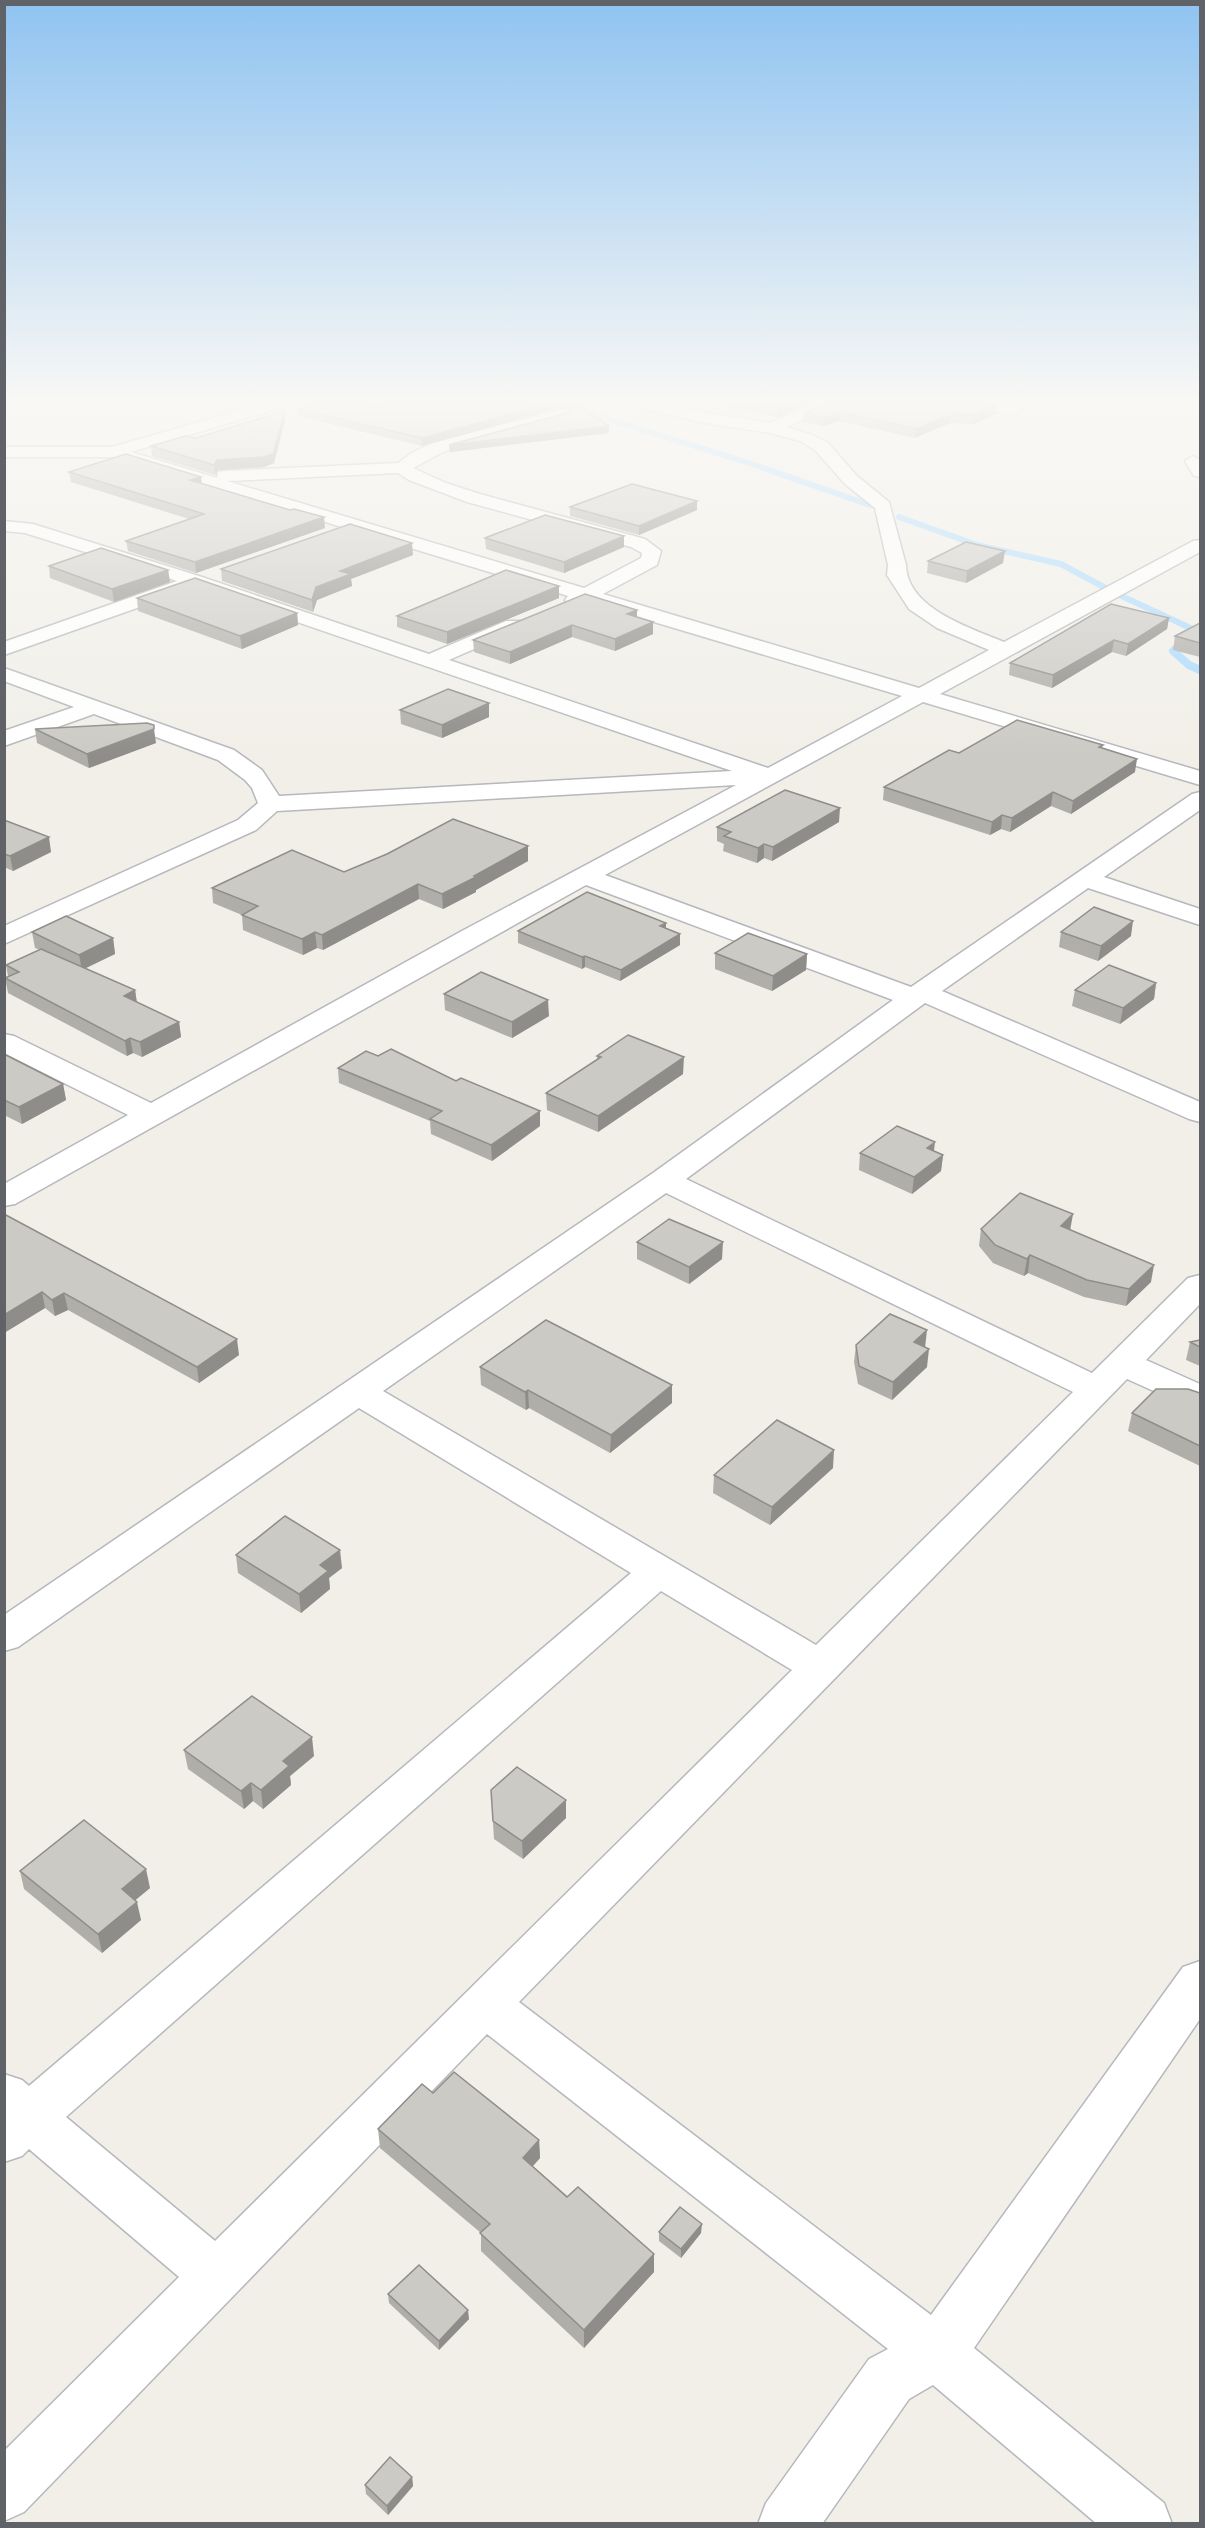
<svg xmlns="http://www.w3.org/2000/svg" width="1205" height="2528" font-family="Rubik,sans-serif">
	<rect width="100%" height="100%" fill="#f1efe8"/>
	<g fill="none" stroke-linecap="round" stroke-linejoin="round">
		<g stroke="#aadaff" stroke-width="6">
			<path d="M554,402l198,62 118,41"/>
			<path d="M899,517l78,28 84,19 52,28 86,40 -3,2"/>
		</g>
		<path stroke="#aadaff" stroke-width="8" d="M1184,643l-11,8 16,14 11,5"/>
		<g stroke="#b5b8bc" stroke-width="3">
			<g id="minor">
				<path d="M268,402h25l-2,3 -160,47 86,26 1,-6 6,-1 174,-8 15,-11 20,-9 130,-34 6,2 2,3 -2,3 -124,34 -32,17 33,15 34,11 165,45 16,12 -4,14 -54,29 316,94 70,-38 -52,-22 -28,-19 -22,-34 1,-10 -13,-57 -30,-24 -30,-34 -15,-9 -30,-8 -71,-11 -67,-17 -2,-3h27l42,10 71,11 45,-21h21l-2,3 -47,22 25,8 15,7 30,34 32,26 17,63c1,44 65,63 98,77l189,-101 7,-1v12l-260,142 260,77v14l-277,-83 -318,173 306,112 281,-193 8,-2v18l-96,67 96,32v16l-112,-37 -146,103 258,111v20l-11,-3 -264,-116 -239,176 406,194 96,-95 12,-3v29l-54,56 54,24v25l-13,-3 -60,-27 -608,623 412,313 252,-348 17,-6v58l-226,329 190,155 8,21h-75l-164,-139 -24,14 -87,125h-64l8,-21 103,-144 19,-10 -401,-315 -463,478 -20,9v-70l175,-174 -150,-128 -7,7 -18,6v-88l18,6 7,6 602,-513 -272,-165 -341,239 -14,4v-36l649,-442 240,-173 -307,-115 -571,319 -11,2v-22l124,-69 -124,-62v-19l10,2 137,67 309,-171 276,-147 -459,26 -21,19 -252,114v-18l234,-106 20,-17 -6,-15 -7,-8 -27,-20 -124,-46 -90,32v-15l70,-24 -70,-26v-13l230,82 28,20 17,26 453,-25 -546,-187 2,3 -3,4 -181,64v-13l173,-61 -152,-48 -21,-2v-10l29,3 169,53 227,77 77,-33h14l3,4 -3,4 -71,31 319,108 134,-72 -315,-94 -12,4 -7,-2 -3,-4 3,-4 -456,-139h-108v-10h108zM398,473l11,7 58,22 164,45 11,6 -1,5 -57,30 -357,-107zM666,1193l407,199 -257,253 -433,-254zM661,1591l131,79 -577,571 -149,-124z"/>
				<path d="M967,402h28l25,6 2,3 -8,5 -45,-11z"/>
				<path d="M1193,456l7,4v17l-6,-1 -9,-15z"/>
			</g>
		</g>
		<use href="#minor" fill="#fff" fill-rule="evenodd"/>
	</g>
	<g fill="#afaea9">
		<path d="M402,402h172l35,31 -159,19 -1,-7 121,-33 1,-2 -1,-1 -8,-2 -140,39 -125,-30v-7l75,-4z"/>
		<path d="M729,402h81l-32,15 -49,-10z"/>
		<path d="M1004,402h19l-6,3z"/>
		<path d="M997,405l-1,9 -23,10 -23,-1 -35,15 -76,-17 -16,5 -20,-4 1,-9z"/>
		<path d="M285,420l-11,43 -10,4 -46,3 -3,5 -63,-19 -1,-10 45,-8z"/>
		<path d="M69,472l133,12 123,44 -129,45 -68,-22 -2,-10 63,-22 -118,-37z"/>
		<path d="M570,507l127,3 -58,25 -69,-19z"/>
		<path d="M485,538l139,9 -60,26 -78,-24z"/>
		<path d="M413,555l-62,24 1,7 -35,14 -4,12 -91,-31 -1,-12z"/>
		<path d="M928,561l75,2 -37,20 -39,-10z"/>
		<path d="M49,566l119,4 2,12 -56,20 -64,-24z"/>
		<path d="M137,598l160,15 1,12 -56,24 -104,-38z"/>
		<path d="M559,598l-112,46 -50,-17v-11z"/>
		<path d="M637,610v7l16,17 -38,17 -43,-14 -62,27 -36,-12 -1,-12z"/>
		<path d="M1169,618l-2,11 -41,27 -14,-4 -60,36 -43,-13 1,-12z"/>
		<path d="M1200,623v34l-27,-7 2,-14z"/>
		<path d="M400,710l89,7 -47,21 -41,-14z"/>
		<path d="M35,729l121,14 -67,25 -52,-25z"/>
		<path d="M1103,745l-1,3 33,24 -64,42 -20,-8 -41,26 -9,-3 -11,6 -107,-35 1,-13 75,-34z"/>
		<path d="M4,820l47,32 -38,19 -9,-4z"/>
		<path d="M839,822l-67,39 -8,-3 -7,5 -34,-12 1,-7 -7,-3v-14z"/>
		<path d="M528,861l-52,29v2l-33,17 -24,-10 -96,51 -6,-2 -14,7 -60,-25 -1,-15 -29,-12 -1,-15 132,-16z"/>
		<path d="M666,928l14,6v11l-60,36 -35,-14 -3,2 -64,-26v-12z"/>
		<path d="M32,932l81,6 2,16 -30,14 50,22 2,12 42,20 2,15 -39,20 -9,-4 -6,3 -119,-63 -3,-15 3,-2 -2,-11 34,-15 -5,-2z"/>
		<path d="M1061,932l70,4 -33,25 -39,-14z"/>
		<path d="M715,953l92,1 -1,16 -34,21 -57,-22z"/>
		<path d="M1156,983l-2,16 -34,25 -48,-18 3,-16z"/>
		<path d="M444,994l105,22 -37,22 -67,-28z"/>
		<path d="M4,1054l59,30 3,16 -44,24 -18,-9z"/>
		<path d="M378,1056l162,70 -48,35 -61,-27 -1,-13 -91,-38 -1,-15z"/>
		<path d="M597,1056l86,18 -85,58 -51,-22 -1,-17 51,-33z"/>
		<path d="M934,1151l9,4 -2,16 -29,23 -53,-24 1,-17z"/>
		<path d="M4,1214l235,141 -40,28 -131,-73 -13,6 -10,-8 -41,25z"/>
		<path d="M981,1229h89l81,53 -25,24 -42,-9 -56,-24 -4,3 -31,-13 -14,-17z"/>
		<path d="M637,1242l85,17 -33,25 -52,-25z"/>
		<path d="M1200,1340v26l-14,-6 4,-18z"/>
		<path d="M856,1345l69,2 2,20 -35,33 -34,-16 -4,-22z"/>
		<path d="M480,1367l192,36 -62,50 -81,-45 -3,2 -45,-25z"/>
		<path d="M1200,1393v73l-72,-35 4,-18z"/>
		<path d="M833,1468l-63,57 -57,-32 1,-18z"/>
		<path d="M236,1555l106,13 -13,10 1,11 -29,24 -63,-40z"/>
		<path d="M184,1750l130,6 -24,20 1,9 -28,24 -10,-8 -9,8 -56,-40z"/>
		<path d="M491,1790l75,10v18l-43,41 -29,-20z"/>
		<path d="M20,1871l130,17 -15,12 6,20 -39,33 -78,-64z"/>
		<path d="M433,2093l106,47 1,18 -7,8 121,106 -70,76 -103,-97v-18l-101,-85 -2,-19z"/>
		<path d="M659,2232l42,1 -20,25 -22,-17z"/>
		<path d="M388,2294l81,25 -30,31 -50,-47z"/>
		<path d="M412,2477l1,9 -25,29 -22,-21 -1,-9z"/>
	</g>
	<g fill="#8f8d8a">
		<path d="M555,402h7v5l-140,39v-8z"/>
		<path d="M792,402h18l-32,15v-9z"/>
		<path d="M997,405l-1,9 -23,10 1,-9z"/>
		<path d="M285,411v9l-11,43 -10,4 -46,3 -3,5 -1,-10 3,-5z"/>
		<path d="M840,412l-1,9 -16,5 1,-9z"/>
		<path d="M951,414l-1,9 -35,15 1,-9z"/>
		<path d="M609,426v7l-159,19 -1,-7z"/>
		<path d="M201,477l1,10 -12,-7z"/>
		<path d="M697,501v9l-58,25v-9z"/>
		<path d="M324,517l1,11 -129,45 -1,-11z"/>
		<path d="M624,536v11l-60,26v-11z"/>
		<path d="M412,543l1,12 -62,24 1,7 -35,14 -4,12 -1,-12 4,-13 24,-16z"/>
		<path d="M1005,551l-2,12 -37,20 1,-12z"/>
		<path d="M168,570l2,12 -56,20 -2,-13z"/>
		<path d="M559,586v12l-112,46v-12z"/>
		<path d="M637,610v11l-10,-7z"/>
		<path d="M297,613l1,12 -56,24 -2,-13z"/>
		<path d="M1169,618l-2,11 -41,27 2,-12z"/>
		<path d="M653,622v12l-38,17v-12z"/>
		<path d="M572,625v12l-62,27v-12z"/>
		<path d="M1114,640l-2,12 -60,36 1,-13z"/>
		<path d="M489,703v14l-47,21v-13z"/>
		<path d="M154,729l2,14 -67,25 -2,-14z"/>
		<path d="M1137,759l-2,13 -64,42 2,-13z"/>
		<path d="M1053,792l-2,14 -41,26 2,-14z"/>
		<path d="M840,808l-1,14 -67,39 1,-14z"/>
		<path d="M1002,815l-1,14 -11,6 2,-13z"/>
		<path d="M49,837l2,15 -38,19 -3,-15z"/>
		<path d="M764,844v14l-7,5 1,-15z"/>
		<path d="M528,846v15l-52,29v2l-33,17 -1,-15z"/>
		<path d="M418,884l1,15 -96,51 -1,-15z"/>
		<path d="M1133,921l-2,15 -33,25 3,-15z"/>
		<path d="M666,923v11l-6,-8z"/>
		<path d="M315,932l2,16 -14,7 -1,-16z"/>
		<path d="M680,934v11l-60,36 1,-11z"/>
		<path d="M113,938l2,16 -33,16 -3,-15z"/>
		<path d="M807,954l-1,16 -34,21 1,-15z"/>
		<path d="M585,956v11l-3,2v-12z"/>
		<path d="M1156,983l-2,16 -34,25 3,-16z"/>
		<path d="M135,990l2,15 -13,-9z"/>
		<path d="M548,1000l1,16 -37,22v-16z"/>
		<path d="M179,1022l2,15 -39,20 -2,-15z"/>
		<path d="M130,1038l3,15 -6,3 -2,-15z"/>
		<path d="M684,1057l-1,17 -85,58v-16z"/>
		<path d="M63,1084l3,16 -44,24 -3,-17z"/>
		<path d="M540,1111v15l-48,35 -1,-16z"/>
		<path d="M935,1142l-2,17 -6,-11z"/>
		<path d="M943,1155l-2,16 -29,23 2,-17z"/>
		<path d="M1073,1214l-3,17 -9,-5z"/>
		<path d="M723,1242l-1,17 -33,25v-17z"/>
		<path d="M1030,1255l-2,18 -4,3 3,-17z"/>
		<path d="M1154,1265l-3,17 -25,24 3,-17z"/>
		<path d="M42,1292l3,16 -41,25v-18z"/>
		<path d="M64,1293l4,17 -13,6 -3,-16z"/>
		<path d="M927,1330l-2,18 -11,-6z"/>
		<path d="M237,1339l2,16 -40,28 -2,-16z"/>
		<path d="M929,1349l-2,18 -35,33 1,-18z"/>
		<path d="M672,1385v18l-62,50 1,-18z"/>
		<path d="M528,1390l1,18 -3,2 -1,-18z"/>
		<path d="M834,1450l-1,18 -63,57 2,-18z"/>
		<path d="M340,1550l2,18 -13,10 1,11 -29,24 -2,-19 21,-29z"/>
		<path d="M312,1737l2,19 -24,20 1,9 -28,24 -2,-19 22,-29z"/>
		<path d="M251,1783l2,18 -9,8 -3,-18z"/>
		<path d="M566,1800v18l-43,41 -1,-18z"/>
		<path d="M146,1869l4,19 -24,20 -4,-19z"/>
		<path d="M137,1902l4,18 -39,33 -4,-19z"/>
		<path d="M539,2140l1,18 -16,18 -1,-18z"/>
		<path d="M702,2224l-1,9 -20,25v-9z"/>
		<path d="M654,2254v18l-70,76v-18z"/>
		<path d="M468,2310l1,9 -30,31v-9z"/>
		<path d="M412,2477l1,9 -25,29 -1,-9z"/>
	</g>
	<g fill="#cccac5" stroke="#8f8d8a" stroke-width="1.5">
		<path d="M320,402h51l1,3 30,-3h153l-133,36 -125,-29z"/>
		<path d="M569,402h5l35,24 -160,19 121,-33 3,-6z"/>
		<path d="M746,402h46l-14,6z"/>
		<path d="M828,402h155l14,3 -23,10 -23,-1 -35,15 -76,-17 -16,5 -20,-4z"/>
		<path d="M285,411l-12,43 -10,3 -46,3 -3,5 -63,-19 34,-10 11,2z"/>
		<path d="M126,454l75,23 -11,3 100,30 4,-1 30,8 -129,45 -69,-21 78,-27 -135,-42z"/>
		<path d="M632,484l65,17 -58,25 -69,-19z"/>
		<path d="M545,515l79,21 -60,26 -79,-24z"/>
		<path d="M350,524l62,19 -72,28 11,3 -35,13 -4,13 -91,-31z"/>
		<path d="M966,542l39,9 -38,20 -39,-10z"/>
		<path d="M101,548l67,22 -56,19 -63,-23z"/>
		<path d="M506,570l53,16 -112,46 -50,-16z"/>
		<path d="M195,578l102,35 -57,23 -103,-38z"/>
		<path d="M585,594l52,16 -10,4 26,8 -38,17 -43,-14 -62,27 -37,-12z"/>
		<path d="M1111,604l58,14 -41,26 -14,-4 -61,35 -43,-12z"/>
		<path d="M1200,623v20l-25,-7z"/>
		<path d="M448,689l41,14 -47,22 -42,-15z"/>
		<path d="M1017,720l86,25 -4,2 38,12 -64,42 -20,-9 -41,26 -10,-3 -10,7 -108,-35 65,-37 10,3z"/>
		<path d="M147,723l7,2v4l-67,25 -52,-25z"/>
		<path d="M785,790l55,18 -67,39 -9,-3 -6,4 -34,-12 7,-4 -14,-5z"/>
		<path d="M453,819l75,27 -54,30 2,1 -34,17 -24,-10 -96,51 -7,-3 -13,7 -60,-24 16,-9 -46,-18 80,-38 52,22 43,-18z"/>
		<path d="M4,820l45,17 -39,19 -6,-2z"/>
		<path d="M587,892l79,31 -6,3 20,8 -59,36 -36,-14 -3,1 -64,-26z"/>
		<path d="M1094,907l39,14 -32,25 -40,-14z"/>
		<path d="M66,916l47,22 -34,17 -47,-23z"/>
		<path d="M748,933l59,21 -34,22 -58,-23z"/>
		<path d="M41,949l94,41 -11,6 55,26 -39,20 -10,-4 -5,3 -120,-63 14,-6 -13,-7z"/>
		<path d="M1109,965l47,18 -33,25 -48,-18z"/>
		<path d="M481,972l67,28 -36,22 -68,-28z"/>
		<path d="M628,1035l56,22 -86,59 -52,-23 55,-36 -4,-1z"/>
		<path d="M391,1049l65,32 5,-3 79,33 -49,34 -61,-26 12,-8 -104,-43 28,-17 12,5z"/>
		<path d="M4,1054l59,30 -44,23 -15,-7z"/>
		<path d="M897,1126l38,16 -8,6 16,7 -29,22 -54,-24z"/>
		<path d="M1020,1193l53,21 -12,12 93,39 -25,24 -42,-9 -57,-25 -3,4 -32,-14 -14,-16z"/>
		<path d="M4,1214l233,125 -40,28 -133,-74 -12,7 -10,-8 -38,23z"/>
		<path d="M669,1219l54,23 -34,25 -52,-25z"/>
		<path d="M890,1314l37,16 -13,12 15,7 -36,33 -34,-16 -3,-21z"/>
		<path d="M546,1320l126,65 -61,50 -83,-45 -3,2 -45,-25z"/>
		<path d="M1200,1340v7l-10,-5z"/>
		<path d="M1156,1389h32l12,4v53l-68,-33z"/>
		<path d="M777,1420l57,30 -62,57 -58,-32z"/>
		<path d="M285,1516l55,34 -20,15 8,6 -29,23 -63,-39z"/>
		<path d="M252,1696l60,41 -29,24 6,5 -28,24 -10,-7 -10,8 -57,-41z"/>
		<path d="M517,1767l49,33 -44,41 -29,-20 -2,-31z"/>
		<path d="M84,1820l62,49 -24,20 15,13 -39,32 -78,-63z"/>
		<path d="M454,2072l85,68 -16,18 44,39 11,-10 76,67 -70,76 -104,-97 10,-9 -112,-95 44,-45 11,9z"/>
		<path d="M680,2207l22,17 -21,25 -22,-17z"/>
		<path d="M419,2265l49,45 -29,31 -51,-47z"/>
		<path d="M390,2457l22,20 -25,29 -22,-21z"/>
	</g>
	<linearGradient id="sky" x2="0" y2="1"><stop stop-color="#8fc3f1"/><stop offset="0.53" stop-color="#f9f8f5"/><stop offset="1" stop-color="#f9f8f5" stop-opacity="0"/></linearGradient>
	<rect width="1205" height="756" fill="url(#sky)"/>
	<rect width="1205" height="2528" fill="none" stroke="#5f6368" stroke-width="12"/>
</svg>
